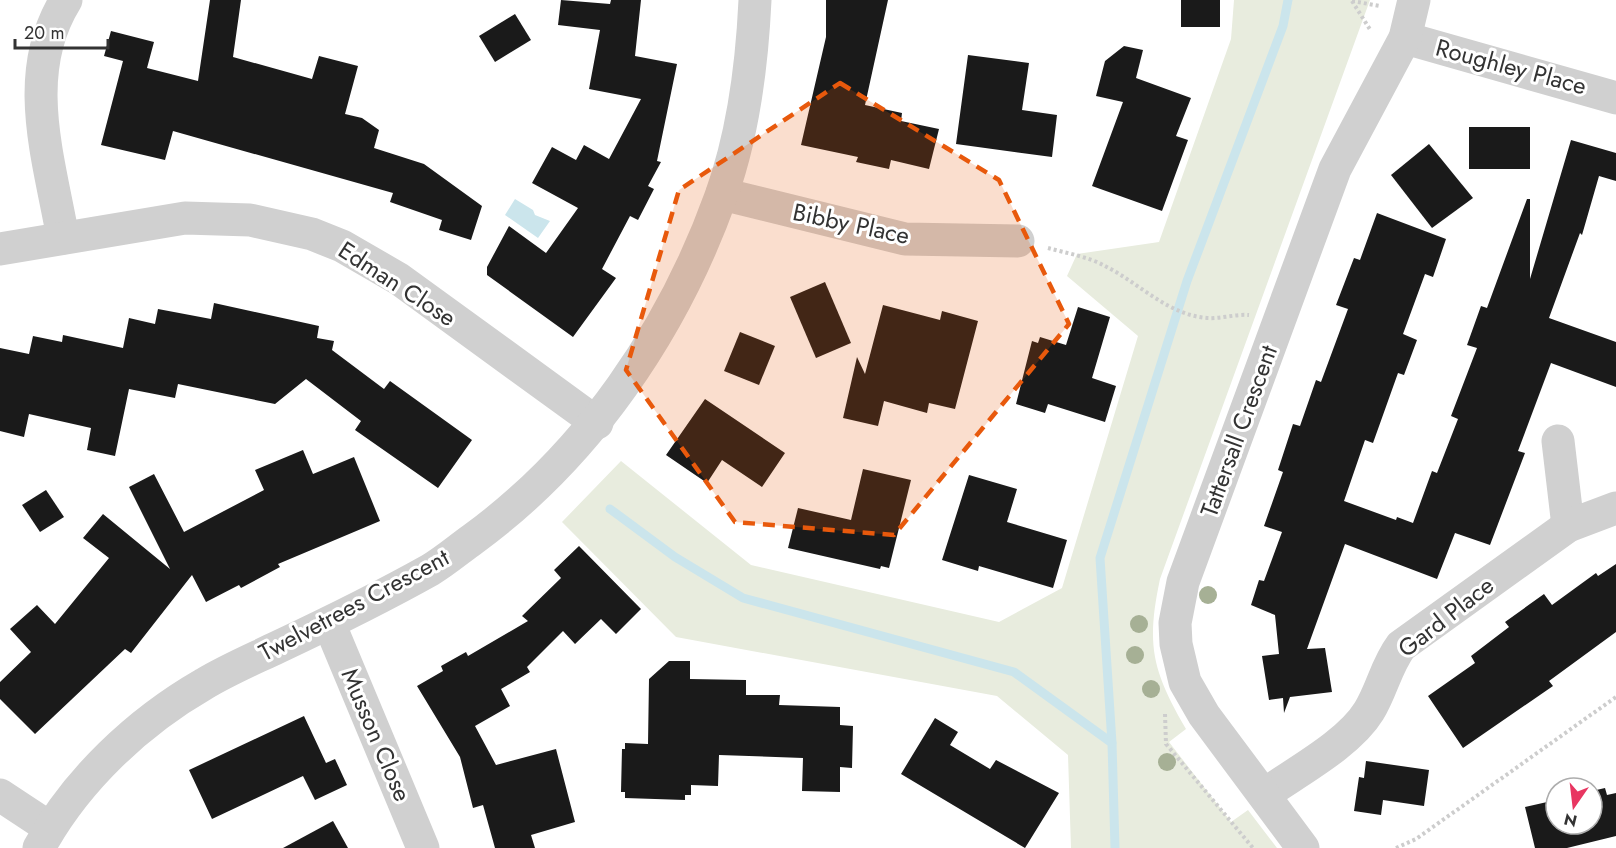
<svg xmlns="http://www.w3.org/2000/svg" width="1616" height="848" font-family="Jost,sans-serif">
	<rect width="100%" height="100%" fill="#fff"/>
	<path fill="#e8ecde" d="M1234,0h136l-210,579c-14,66 -8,91 26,150l-17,13 62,80 17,-12 29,38h-206l-3,-93 -71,-59 -321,-59 -114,-115 59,-61 130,104 248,57 63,-34 76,-252 -71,-60 10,-22 82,-12 72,-203z"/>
	<path fill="#cbe5ec" d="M515,199l18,11 2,5 15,6 -12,17 -33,-23z"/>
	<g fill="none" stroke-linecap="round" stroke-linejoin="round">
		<g stroke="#cbe5ec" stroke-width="9">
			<path d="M610,509l65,48 68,41 271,74 98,71 3,105"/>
			<path d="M1112,743l-12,-185 87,-277 96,-255 5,-26"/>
		</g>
	</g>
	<g fill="#1a1a1a">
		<path d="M210,0h31l-8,57 79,22 7,-23 39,10 -13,48 17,4 17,12 -5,18 50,16 58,42 -11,34 -32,-10 3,-10 -52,-18 3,-9 -220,-62 -8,29 -64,-15 22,-84 -19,-5 7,-25 43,11 -7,26 51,13z"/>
		<path d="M561,0l49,4 1,-4h30l-6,56 42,8 -20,97 4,1 -13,24 6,3 -16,31 -8,-4 -28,53 14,9 -43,59 -86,-62v-8l22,-41 37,27 32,-45 -46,-25 20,-36 24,13 8,-15 25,14 32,-60 -52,-10 11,-59 -42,-5z"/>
		<path d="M826,0h62l-23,105 37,8 -1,8 38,8 -10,40 -38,-9 -2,9 -33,-7 2,-5 -57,-12 25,-108z"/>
		<rect x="1181" y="0" width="39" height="27"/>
		<path d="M515,14l16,26 -36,22 -16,-26z"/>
		<path d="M1124,46l19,4 -7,28 55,20 -15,38 12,4 -26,71 -70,-25 31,-84 -27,-6 9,-35z"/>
		<path d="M968,55l61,8 -7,47 35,5 -5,42 -96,-13z"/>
		<rect x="1469" y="127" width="61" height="42"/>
		<path d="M1571,140l45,13v28l-17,-5 -17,59 -2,-2 -31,85 67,24v45l-65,-24 -33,88 7,2 -35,92 -35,-12 -18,46 -92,-35 -38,105 18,-1 7,44 -42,5 -6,16 -1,-15 -14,2 -7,-44 17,-2 -4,-39 -24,-10 8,-25 5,1 18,-49 -18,-6 19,-54 -5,-2 15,-46 7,2 16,-46 5,2 27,-73 -12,-4 18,-47 6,2 17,-47 69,26 -13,38 -8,-3 -22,60 14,6 -13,35 -6,-2 -25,70 -8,-3 -21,61 52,19 1,-3 16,6 19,-52 5,2 21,-54 -7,-3 26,-68 -10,-3 14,-39 6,2 40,-109h3v80z"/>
		<path d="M1429,144l44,54 -41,30 -41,-53z"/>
		<path d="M825,282l26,61 -35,15 -26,-61z"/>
		<path d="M214,303l105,23 -2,12 17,3 -2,9 52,39 6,-8 82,59 -34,48 -83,-58 6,-9 -55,-42 -31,25 -97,-20 -3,14 -46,-9 -14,67 -28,-6 4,-22 -62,-14 -5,23 -24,-6v-83l29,6 4,-18 29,6 1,-7 60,13 6,-30 26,6 3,-15 53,10z"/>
		<path d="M883,305l57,15 2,-9 36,10 -23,88 -26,-6 -2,10 -43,-12 -6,25 -35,-8 14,-61 8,17z"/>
		<path d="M1078,307l32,10 -18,61 24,8 -11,36 -57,-18 -3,9 -29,-9 16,-63 6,2 2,-6 26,8z"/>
		<path d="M740,332l35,14 -16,39 -35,-14z"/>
		<path d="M705,399l80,54 -23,34 -40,-27 -15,23 -41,-28z"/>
		<path d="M303,450l10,24 41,-17 26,64 -102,43 2,3 -39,21 -2,-3 -33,17 -14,-27 -61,78 -6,-4 -90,85 -35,-35v-17l31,-30 -21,-23 27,-24 18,19 54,-66 -26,-20 20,-24 67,55 -41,-82 25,-13 30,58 80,-42 -9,-20z"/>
		<path d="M863,469l48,11 -22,88 -8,-2 -1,3 -92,-21 10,-40 53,12z"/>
		<path d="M969,475l48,14 -10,33 60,18 -14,48 -74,-22 -1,5 -36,-11z"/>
		<path d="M46,490l18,27 -24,15 -18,-27z"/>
		<path d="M579,546l62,63 -25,25 -15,-15 -26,25 -12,-13 -36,36 3,5 -29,17 9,17 -35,20 21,39 60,-16 19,73 -44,13 4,13h-40l-12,-43 -10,3 -13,-51 -43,-71 26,-15 -2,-5 25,-14 2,4 60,-35 -6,-5 39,-38 -7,-8z"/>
		<path d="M1616,564v68l-67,49 4,5 -90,62 -35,-52 47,-33 -4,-7 38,-29 -4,-5 39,-28 8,11 44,-32 2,3z"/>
		<path d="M669,661h21v18l56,1v15h34l-1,10 61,2v18l13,1 -1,42 -12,-1v25l-38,-1 1,-33 -84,-3 -1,31 -27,-1v10h-6v5l-60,-2v-6h-4l1,-43h3v-6l23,1 1,-65z"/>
		<path d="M304,716l22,47 9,-4 12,26 -32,15 -12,-24 -91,43 -23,-49z"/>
		<path d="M935,718l23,14 -8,13 40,24 6,-9 63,33 -34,55 -124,-74z"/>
		<path d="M1366,761l63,9 -5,36 -41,-6 -2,15 -27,-4 5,-34 5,1z"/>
		<path d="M1605,788l2,7 9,-2v43l-49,12h-32l-10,-41 31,-7v24h36v-33z"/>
		<path d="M333,821l15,27h-65z"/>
	</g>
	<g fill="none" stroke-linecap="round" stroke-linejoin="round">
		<g stroke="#cdcdcd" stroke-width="4" stroke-dasharray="3 3" stroke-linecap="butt">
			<path d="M1352,1l19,30"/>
			<path d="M1352,1l28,5"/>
			<path d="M1048,248c18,5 41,9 57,18 34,17 63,49 102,52 13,1 28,-4 42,-3"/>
			<path d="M1165,714l1,30 87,104"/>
			<path d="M1396,848l20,-9 200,-142"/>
		</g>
		<g stroke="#d0d0d0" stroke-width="33">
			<path d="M1405,38l211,60"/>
			<path d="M722,194l183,45 113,2"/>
			<path d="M63,238c-14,-80 -43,-164 3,-238"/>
			<path d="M0,249l185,-31 65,2 62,14 30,12 57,33 198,144"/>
			<path d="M1558,441l10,85"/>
			<path d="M329,623l94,225"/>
			<path d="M1265,794c31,-22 84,-50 104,-83 13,-21 17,-45 32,-65l167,-120 48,-18"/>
			<path d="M0,795l50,33"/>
			<path d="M39,848c37,-68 99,-126 165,-164 23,-14 49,-25 74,-37 51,-24 102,-49 152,-77 15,-9 29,-21 43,-31 115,-84 200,-209 248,-343 22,-61 31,-131 34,-196"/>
			<path d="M1303,848l-99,-133 -19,-33 -9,-38 -1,-21 8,-41 152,-413 70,-131 9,-38"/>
		</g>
	</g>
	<g fill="#a6b095">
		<circle cx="1208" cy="595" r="9"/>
		<circle cx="1139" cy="624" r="9"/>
		<circle cx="1135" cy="655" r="9"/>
		<circle cx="1151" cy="689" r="9"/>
		<circle cx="1167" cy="762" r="9"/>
	</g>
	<path fill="#e8590c" fill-opacity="0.2" stroke="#e8590c" stroke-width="4.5" stroke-dasharray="12 8" stroke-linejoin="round" d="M840,83l159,97 70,144 -175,211 -159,-13 -109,-152 53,-180z"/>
	<g text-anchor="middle" stroke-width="6" stroke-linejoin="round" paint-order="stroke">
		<g font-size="24" fill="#333" stroke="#fff">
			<text transform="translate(1511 67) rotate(15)" y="8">Roughley Place</text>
			<text transform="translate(851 224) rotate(12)" y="8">Bibby Place</text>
			<text transform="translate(397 284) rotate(33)" y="8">Edman Close</text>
			<text transform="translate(1239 431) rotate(-70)" y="8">Tattersall Crescent</text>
			<text transform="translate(354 605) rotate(-28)" y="8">Twelvetrees Crescent</text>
			<text transform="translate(1446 617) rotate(-38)" y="8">Gard Place</text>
			<text transform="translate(376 735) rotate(67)" y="8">Musson Close</text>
		</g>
	</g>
	<g transform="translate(1574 806) rotate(194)"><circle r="28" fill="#ffffff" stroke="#adadad" stroke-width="1.5"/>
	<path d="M0-4.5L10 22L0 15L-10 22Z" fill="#e83661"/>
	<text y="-9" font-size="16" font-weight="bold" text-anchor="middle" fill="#333333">N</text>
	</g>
	<path d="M15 39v9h93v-9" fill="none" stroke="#333333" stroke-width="3"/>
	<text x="24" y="39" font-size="18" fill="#333333" stroke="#ffffff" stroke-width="4.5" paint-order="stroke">20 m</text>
</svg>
